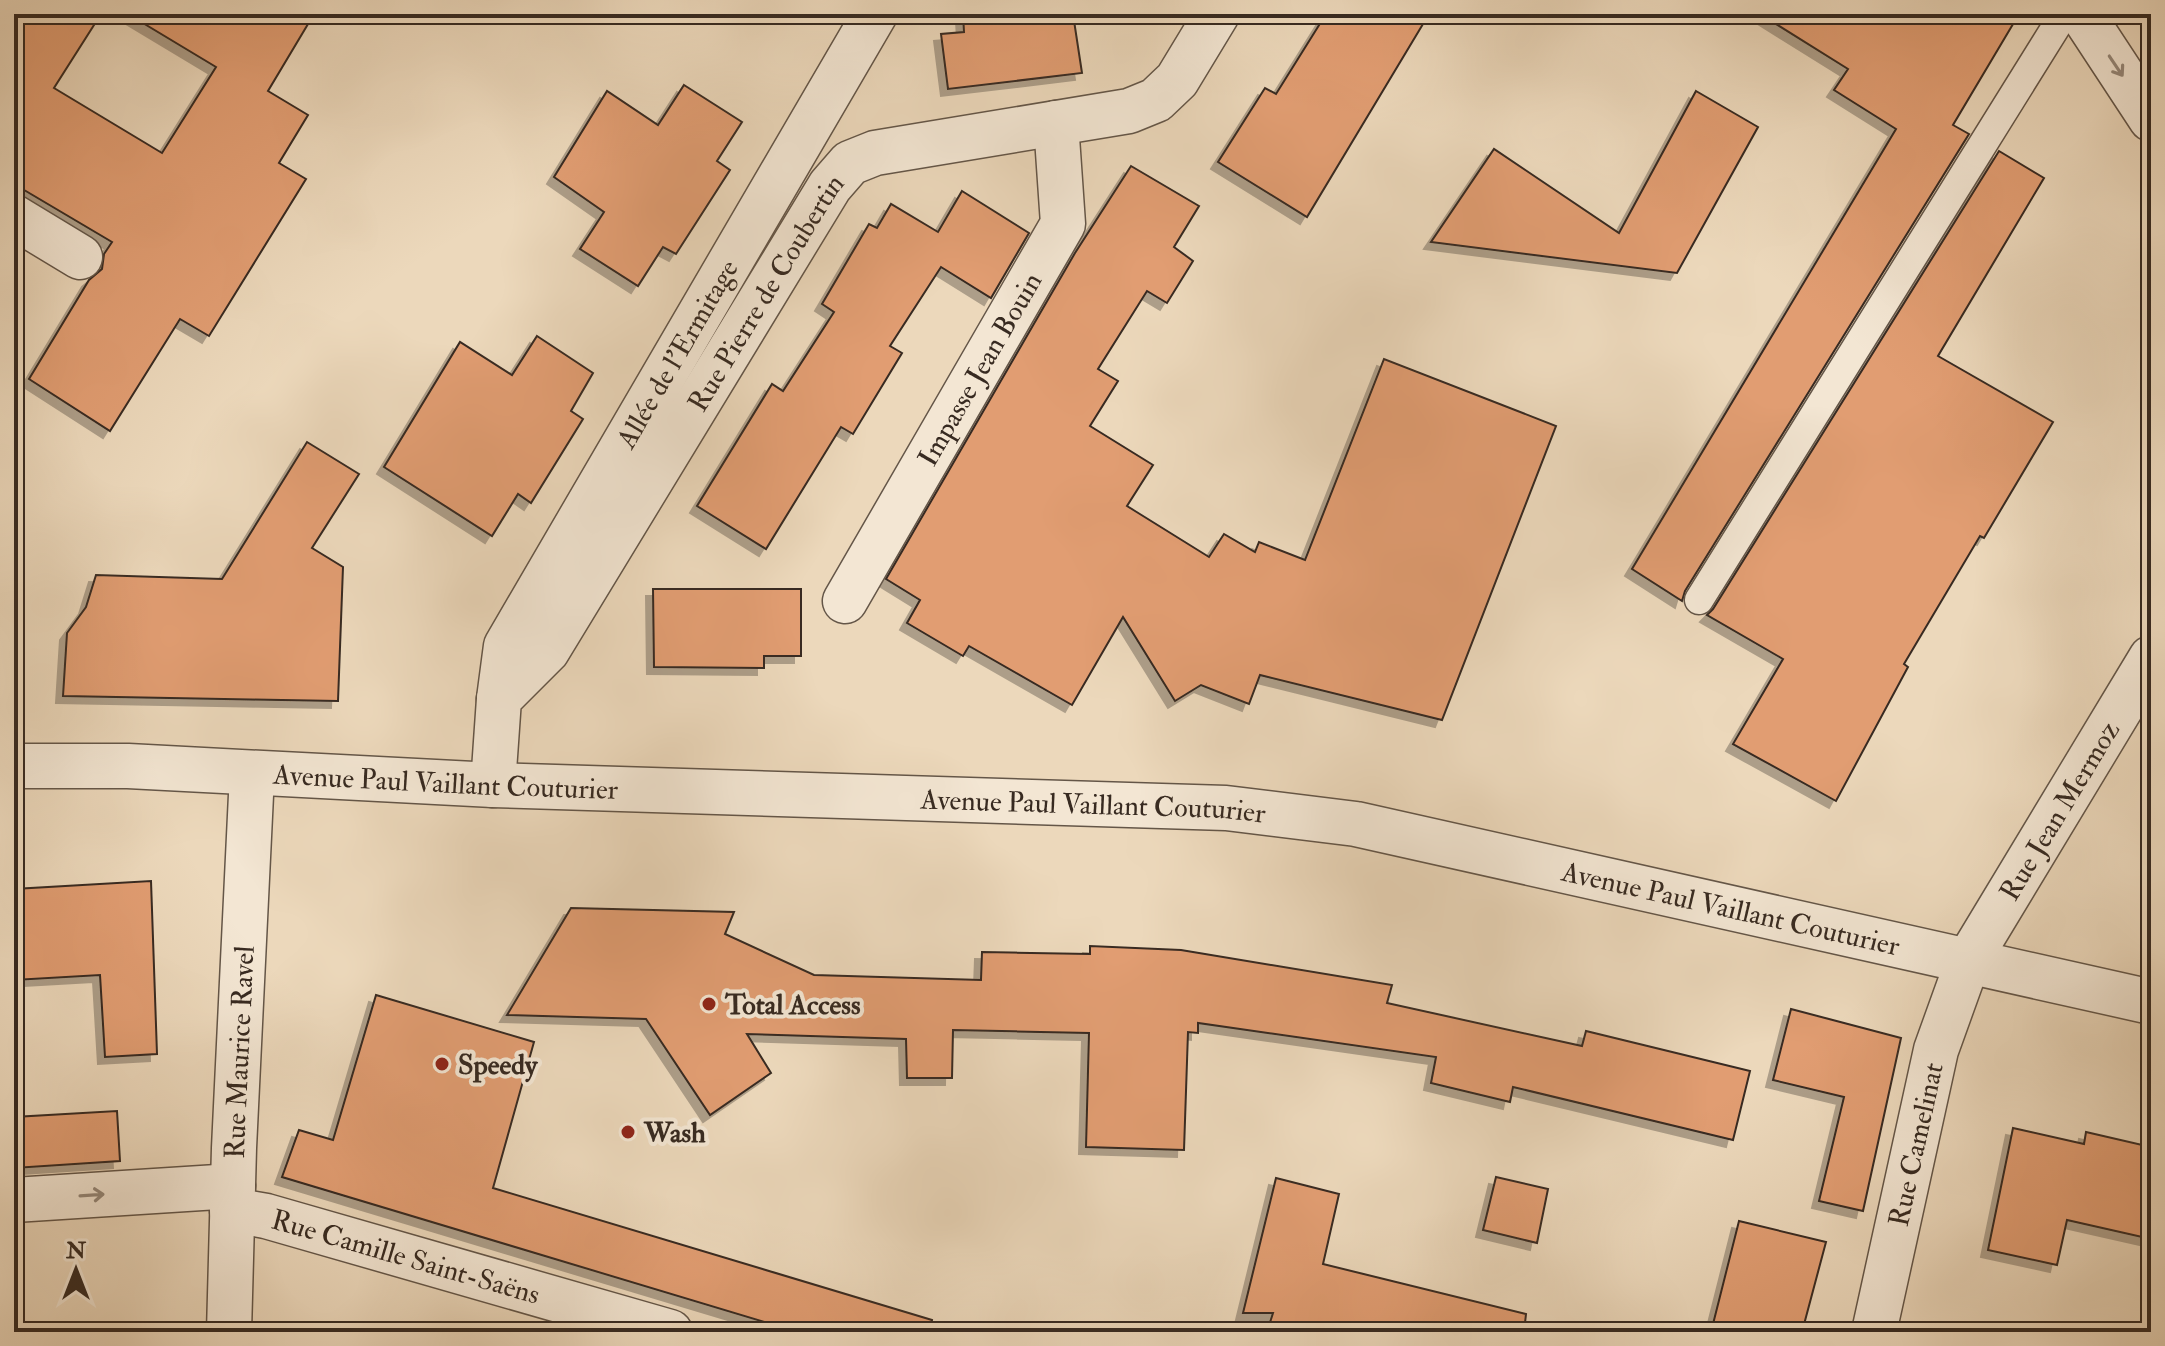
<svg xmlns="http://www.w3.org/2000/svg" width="2165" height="1346" font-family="'IM FELL Double Pica',serif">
	<defs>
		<filter id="shadow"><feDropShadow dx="-7" dy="7" stdDeviation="0" flood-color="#0004"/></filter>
	</defs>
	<rect width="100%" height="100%" fill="#ecd8bb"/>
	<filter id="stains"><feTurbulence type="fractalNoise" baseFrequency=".0025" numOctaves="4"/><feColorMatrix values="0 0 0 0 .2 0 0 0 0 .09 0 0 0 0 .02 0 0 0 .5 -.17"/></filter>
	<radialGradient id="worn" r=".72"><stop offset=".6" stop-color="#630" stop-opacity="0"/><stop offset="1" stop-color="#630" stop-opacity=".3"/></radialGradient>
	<g fill="#e19d72" stroke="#372a21" stroke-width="2" filter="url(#shadow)">
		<path d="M14,14h87l-47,74 108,65 54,-86 -88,-53h186l-46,77 40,24 -29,48 27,16 -97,157 -29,-17 -70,112 -81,-52 60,-99 13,-11 2,-15 8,-12 -98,-58z"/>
		<path d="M963,14h110l9,59 -134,16 -7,-55 23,-2z"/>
		<path d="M1326,14h103l-122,203 -89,-55 47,-74 11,6z"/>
		<path d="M1760,14h259l-66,111 16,9 -284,457 -3,10 -50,-32 264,-440 -62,-39 14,-21z"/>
		<path d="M684,85l58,37 -25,39 13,9 -54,84 -13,-7 -25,39 -58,-37 24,-37 -50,-35 53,-86 51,34z"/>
		<path d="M1696,91l62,36 -81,146 -246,-31 63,-93 125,84z"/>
		<path d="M1999,151l45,27 -106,178 115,66 -69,116 -4,-2 -76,128 4,3 -72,134 -103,-57 50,-85 -76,-44 6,-6z"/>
		<path d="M1131,166l68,40 -25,41 19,14 -26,42 -20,-12 -49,78 20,12 -28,45 63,39 -26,41 82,51 15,-23 31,18 4,-10 46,18 79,-201 172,67 -114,294 -182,-45 -11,29 -48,-19 -26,16 -52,-84 -51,88 -103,-59 -6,10 -56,-33 13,-23 -34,-21 189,-326z"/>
		<path d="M962,191l67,42 -38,65 -50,-31 -51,79 12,7 -49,81 -12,-7 -75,122 -69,-43 75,-122 11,7 51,-79 -12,-8 47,-80 8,4 14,-24 47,28z"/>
		<path d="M537,336l56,37 -22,38 12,8 -52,84 -13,-9 -26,42 -108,-69 76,-125 52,33z"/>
		<path d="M307,442l52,32 -47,74 31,19 -5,134 -275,-5 4,-63 19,-26 10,-32 126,4z"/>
		<path d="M653,589h148v67h-37v12l-110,-1z"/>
		<path d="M151,881l6,173 -52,3 -5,-82 -86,5v-91z"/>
		<path d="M571,908l163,4 -9,22 89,41 167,5 1,-28 108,2v-8l91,4 211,35 -5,18 195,43 4,-15 164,40 -17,69 -220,-53 -3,15 -79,-19 5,-26 -238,-34v10l-10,-1 -4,118 -98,-3 3,-114 -136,-3 -1,48h-45l-1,-39 -159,-5 24,39 -61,42 -64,-96 -139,-4z"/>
		<path d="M376,995l158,47 -41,146 439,132 -2,12h-132l-516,-155 17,-47 34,10z"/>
		<path d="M1791,1009l110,29 -38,173 -44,-10 25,-104 -71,-17z"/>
		<path d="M117,1111l3,50 -106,7v-51z"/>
		<path d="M2013,1128l71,16 2,-12 65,15v92l-84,-19 -10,45 -69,-15z"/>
		<path d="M1496,1177l52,12 -11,54 -54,-13z"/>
		<path d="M1276,1178l63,16 -16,70 203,50 -2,18h-257l6,-19h-30z"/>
		<path d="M1739,1221l87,21 -24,90h-91z"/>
	</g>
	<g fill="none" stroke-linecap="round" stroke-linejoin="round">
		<g stroke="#645648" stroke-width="31">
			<path id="service" d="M1699,600l365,-586"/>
		</g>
		<g stroke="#645648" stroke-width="47">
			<g id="minor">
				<path d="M2082,14l69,105"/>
				<path d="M14,217l66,40"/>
				<path id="s1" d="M845,601l218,-377 -7,-101"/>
				<path id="s2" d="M499,699l7,-53 369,-632"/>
				<path id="s3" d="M493,785l6,-86 48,-48 283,-465 20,-23 25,-10 254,-42 27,-11 21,-20 40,-66"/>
				<path id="s4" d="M1968,961l183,-303"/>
				<path d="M14,1200l219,-14"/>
				<path id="s5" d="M232,1210l34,6 404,116"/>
				<path id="s6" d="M229,1332l5,-184 18,-374"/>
			</g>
		</g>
		<g stroke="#645648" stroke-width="47">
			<g id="tertiary">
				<path id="s7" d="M14,766h114l365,19 733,23 130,16 795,178"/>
				<path id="s8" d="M1874,1332l62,-282 32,-89"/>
			</g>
		</g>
		<use href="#service" stroke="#f3e6d3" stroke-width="28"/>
		<use href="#minor" stroke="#f3e6d3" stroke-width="44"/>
		<use href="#tertiary" stroke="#f3e6d3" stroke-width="44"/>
	</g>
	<defs><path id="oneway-shaft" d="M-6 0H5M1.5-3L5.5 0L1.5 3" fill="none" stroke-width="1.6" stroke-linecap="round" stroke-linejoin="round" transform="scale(2)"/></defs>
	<g stroke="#95887a">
		<use href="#oneway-shaft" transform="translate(2116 66) rotate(56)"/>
		<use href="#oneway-shaft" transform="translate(92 1195) rotate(-4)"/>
	</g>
	<g fill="#8f2418" stroke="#f3e6d3" stroke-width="3">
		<circle cx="709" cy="1004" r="8"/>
		<circle cx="442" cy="1064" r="8"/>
		<circle cx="628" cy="1132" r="8"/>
	</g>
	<g text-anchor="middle" stroke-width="8" stroke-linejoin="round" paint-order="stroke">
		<g font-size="28" fill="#372a21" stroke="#f3e6d3">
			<text dy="10" stroke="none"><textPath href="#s3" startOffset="574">Rue Pierre de Coubertin</textPath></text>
			<text dy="10" stroke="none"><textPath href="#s2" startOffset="392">Allée de l'Ermitage</textPath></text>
			<text dy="10" stroke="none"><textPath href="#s1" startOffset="268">Impasse Jean Bouin</textPath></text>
			<text dy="10" stroke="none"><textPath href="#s7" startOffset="432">Avenue Paul Vaillant Couturier</textPath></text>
			<text dy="10" stroke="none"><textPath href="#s7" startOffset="1080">Avenue Paul Vaillant Couturier</textPath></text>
			<text dy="10" stroke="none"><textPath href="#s4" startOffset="176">Rue Jean Mermoz</textPath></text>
			<text dy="10" stroke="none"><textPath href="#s7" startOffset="1728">Avenue Paul Vaillant Couturier</textPath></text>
			<text dy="10" stroke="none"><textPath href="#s6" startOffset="280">Rue Maurice Ravel</textPath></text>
			<text dy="10" stroke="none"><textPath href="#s8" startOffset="192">Rue Camelinat</textPath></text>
			<text dy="10" stroke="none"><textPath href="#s5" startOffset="180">Rue Camille Saint-Saëns</textPath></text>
		</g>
		<g font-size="28" font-weight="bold" fill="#372a21" stroke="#f3e6d3" text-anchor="start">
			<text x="725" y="1014">Total Access</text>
			<text x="458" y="1074">Speedy</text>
			<text x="644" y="1142">Wash</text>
		</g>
	</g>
	<rect width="2165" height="1346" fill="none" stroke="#ecd8bb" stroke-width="48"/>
	<rect x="16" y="16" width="2133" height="1314" fill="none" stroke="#372a21" stroke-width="4"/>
	<rect x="24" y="24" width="2117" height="1298" fill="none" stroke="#372a21" stroke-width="2"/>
	<g transform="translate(76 1270)" stroke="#f3e6d3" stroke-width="6" paint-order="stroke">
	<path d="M0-6L14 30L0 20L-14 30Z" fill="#372a21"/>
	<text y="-12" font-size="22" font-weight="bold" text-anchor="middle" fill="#372a21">N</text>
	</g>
	<rect width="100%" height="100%" filter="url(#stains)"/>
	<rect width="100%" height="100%" fill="url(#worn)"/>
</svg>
